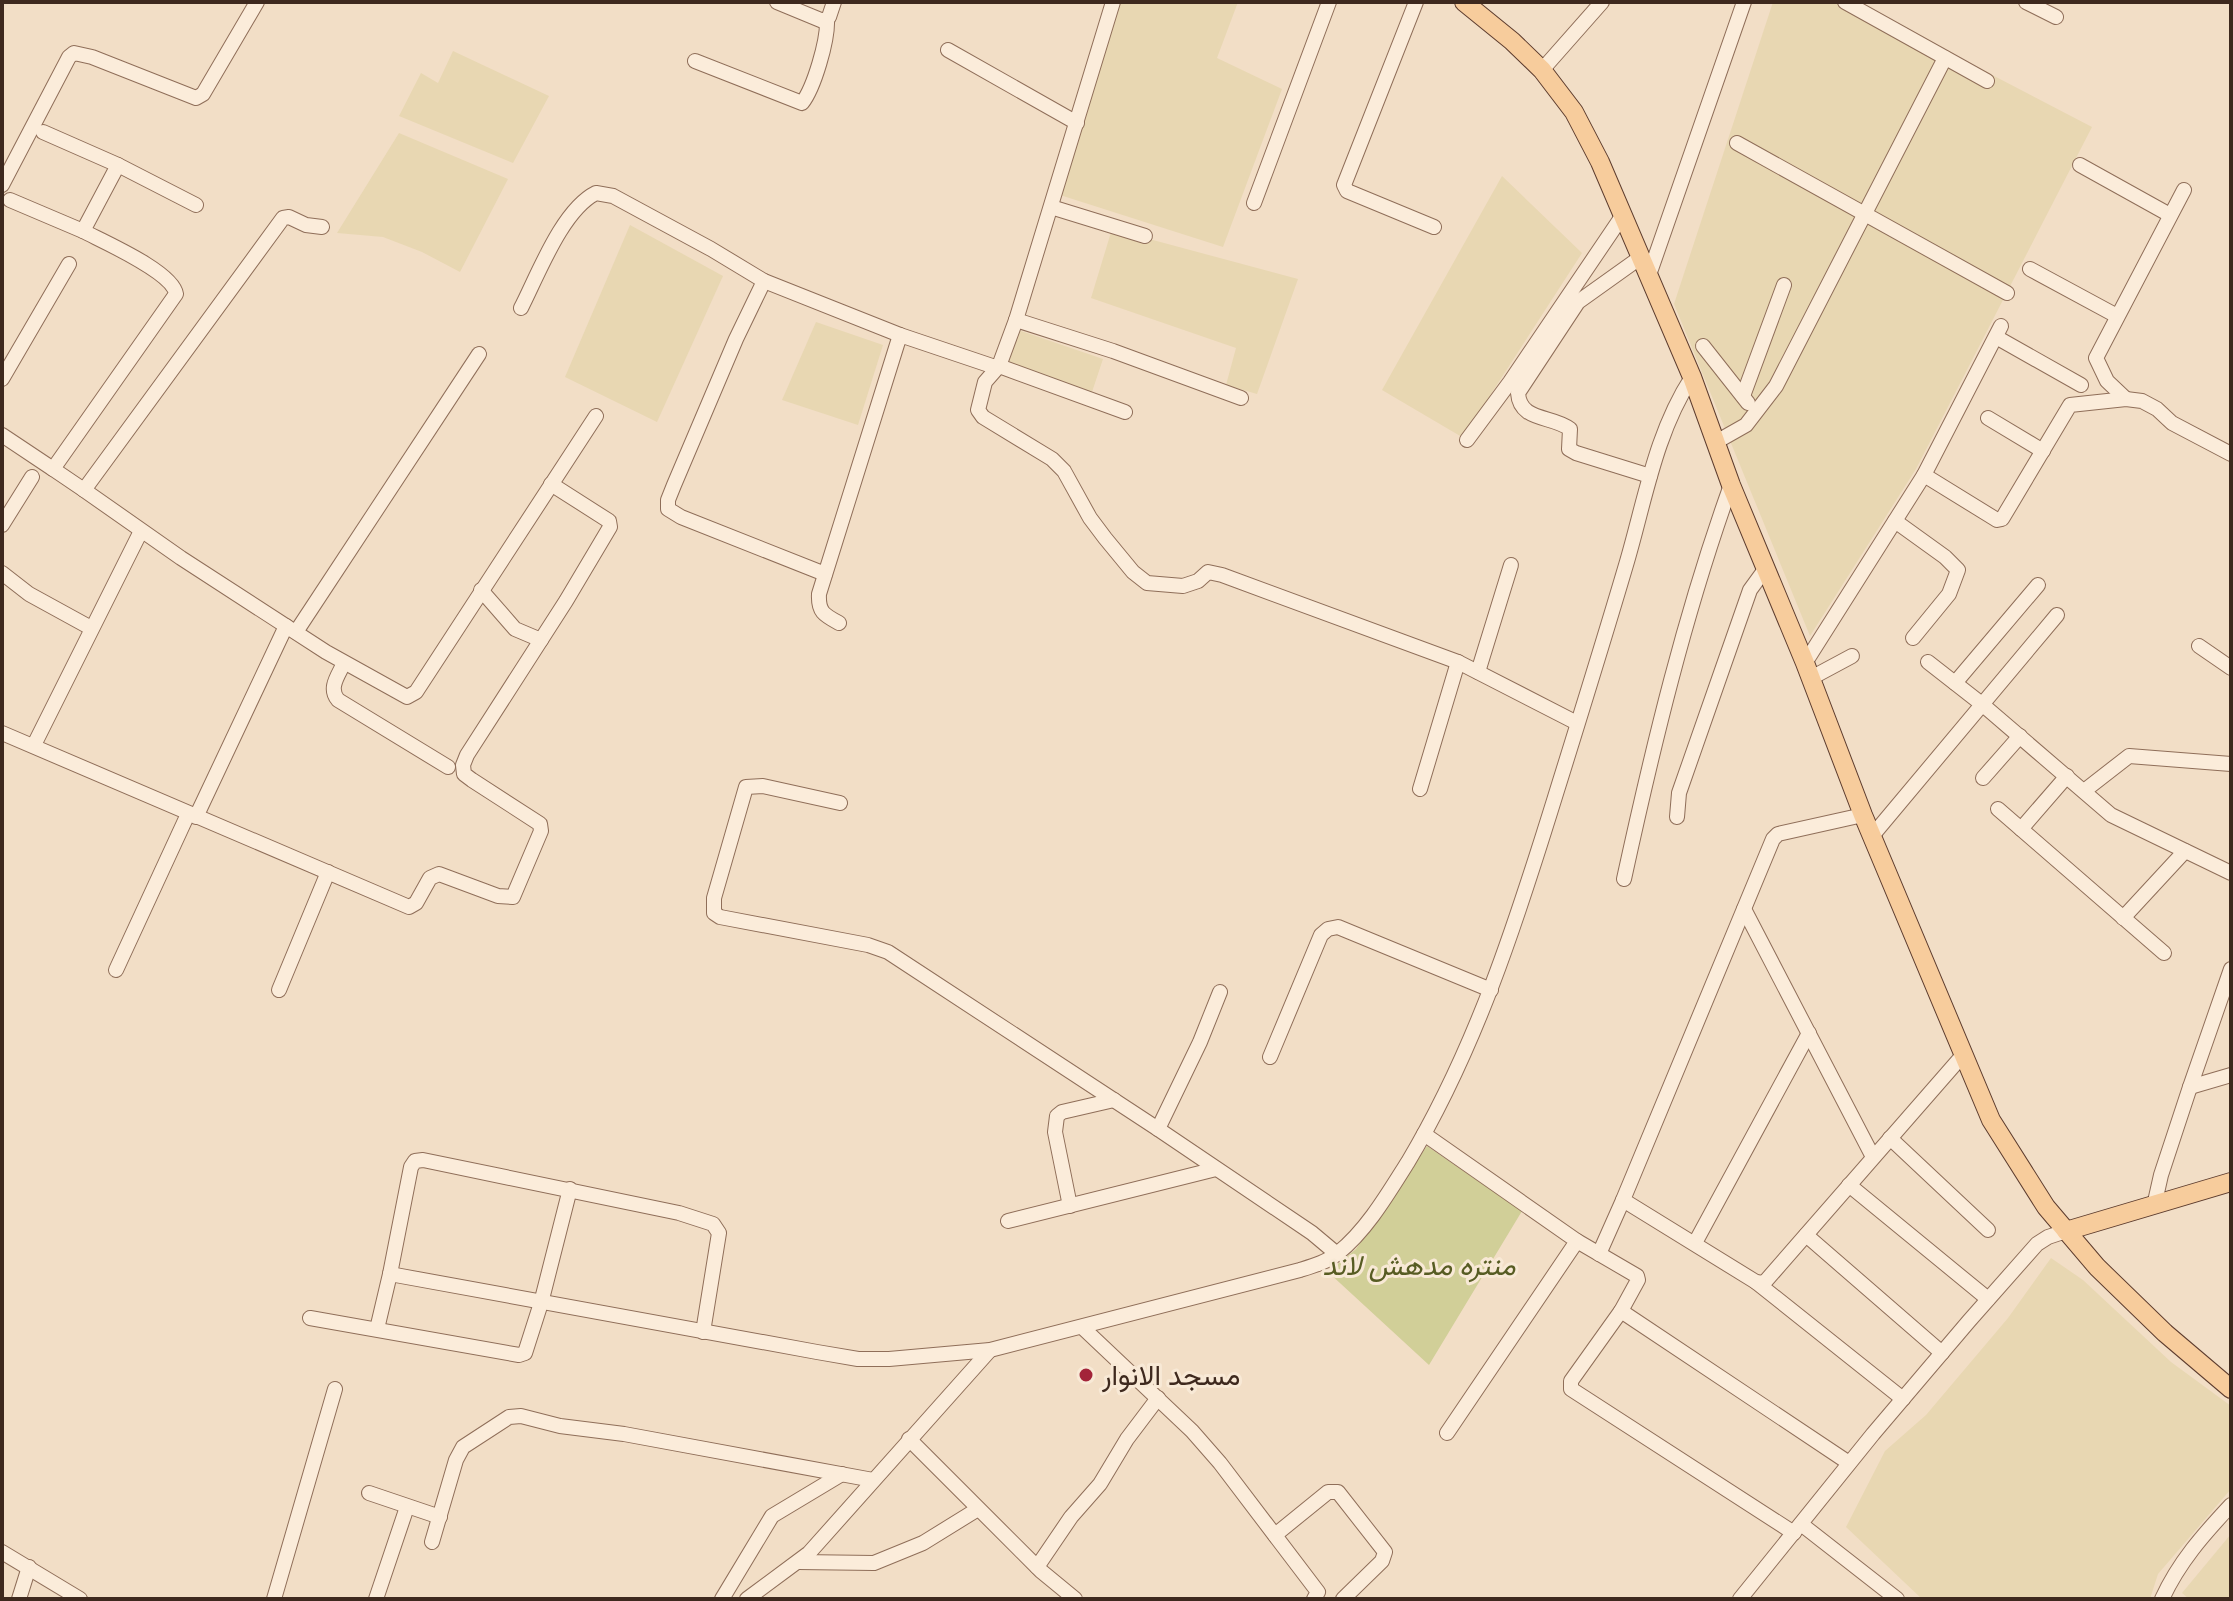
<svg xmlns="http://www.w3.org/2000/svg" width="2233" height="1601" font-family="'Times New Roman',Vazirmatn,serif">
	<rect width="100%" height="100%" fill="#f2dec6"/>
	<g fill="#e8d7b2">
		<path d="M1118,2h120l-21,56 65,31 -59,158 -163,-52z"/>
		<path d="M1773,2h79l240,125 -176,342 -106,167 -136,-332z"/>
		<path d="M453,51l96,45 -36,67 -114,-47 22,-43 17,10z"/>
		<path d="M399,133l109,46 -48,93 -38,-20 -39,-15 -46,-4z"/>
		<path d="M1502,176l80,77 -91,141 -24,46 -85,-50z"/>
		<path d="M630,225l93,51 -66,146 -92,-45z"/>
		<path d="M1112,229l186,50 -41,115 -31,-9 10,-37 -145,-50z"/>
		<path d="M816,322l67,23 -25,80 -76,-25z"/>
		<path d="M1015,329l88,30 -12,36 -86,-31z"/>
		<path d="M2051,1258l32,22 88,82 60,44v83l-73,85 -8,25h-228l-76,-72 39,-76 41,-36 82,-97z"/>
		<path d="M2231,1534v65h-42l-7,-6z"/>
	</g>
	<path fill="#d1cf98" d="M1427,1146l95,65 -93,154 -101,-93 28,-23z"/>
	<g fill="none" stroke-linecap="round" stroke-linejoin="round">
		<g stroke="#8f6e59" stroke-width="16">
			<g id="minor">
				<path d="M777,2l46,19 6,-4 5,-15"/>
				<path d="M1416,2l-72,183 3,6 87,36"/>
				<path d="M1845,2l142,79"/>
				<path d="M2026,2l30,15"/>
				<path d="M948,50l129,73"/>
				<path d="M695,61l107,42c12,-15 26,-63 25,-83"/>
				<path d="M1542,70l60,-68"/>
				<path d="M43,132l75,33"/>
				<path d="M1737,143l270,150"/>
				<path d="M2080,165l90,50"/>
				<path d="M2,185l67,-128 5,-4 18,4 104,41 7,-4 54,-92"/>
				<path d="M10,200l73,31"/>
				<path d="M1254,203l75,-201"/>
				<path d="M1051,207l94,29"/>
				<path d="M322,227l-16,-2 -17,-8 -6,1 -199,272 97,68 145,94 81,45 9,-5 180,-276"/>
				<path d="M1641,257l-63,45 -60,91c2,29 34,22 52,36l-1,20 7,4 74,23"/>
				<path d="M2030,269l87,47"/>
				<path d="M1649,275l95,-273"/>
				<path d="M764,281l-28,58 -62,146 -6,15v9l13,8 144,57"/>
				<path d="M521,308c17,-33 41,-98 75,-115l17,3 98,53 53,32 136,54"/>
				<path d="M1016,320l97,31 128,47"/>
				<path d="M1996,337l85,48"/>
				<path d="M1703,346l45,57"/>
				<path d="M2,379l67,-115"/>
				<path d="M1743,396l41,-111"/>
				<path d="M2126,399l-19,-18 -11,-23 88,-168"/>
				<path d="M1125,412l-126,-46 -14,16 -7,28 5,7 69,42 12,12 26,47 15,20 28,34 14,11 36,3 15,-5 10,-9 14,3 236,87 119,61"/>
				<path d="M1988,418l55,33"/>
				<path d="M2,435l51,34 123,-175c-3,-22 -72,-52 -93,-63l35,-66 78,40"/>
				<path d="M1467,440l43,-58 113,-167"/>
				<path d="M1716,442l30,-17 30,-39 169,-328"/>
				<path d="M53,469l31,21"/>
				<path d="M1924,475l77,-149"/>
				<path d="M1895,521l50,36 13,13 -9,24 -36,44"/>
				<path d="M2,525l30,-48"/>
				<path d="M2,573l27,21 62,34"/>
				<path d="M481,590l34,39 26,11"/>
				<path d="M839,623c-15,-8 -21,-11 -20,-29l81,-259 95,32 4,-1 17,-46 97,-318"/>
				<path d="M296,632l183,-278"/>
				<path d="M2199,646l32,22"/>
				<path d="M1928,662l55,43 128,110 120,58"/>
				<path d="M344,663c-6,13 -16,25 -6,37l110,67"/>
				<path d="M1805,663l119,-188 73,45 5,-1 68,-114 56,-6 16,2 15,8 15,14 59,31"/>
				<path d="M1478,672l33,-107"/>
				<path d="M1811,678l41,-22"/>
				<path d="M1955,683l83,-98"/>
				<path d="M2,733l407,174 7,-4 14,-25 9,-4 59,22 15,1 28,-66 -1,-7 -68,-44 -8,-6 -1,-9 4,-10 99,-154 44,-74 -1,-6 -58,-37"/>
				<path d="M34,745l107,-214"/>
				<path d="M1983,778l37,-42"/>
				<path d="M1420,789l38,-127"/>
				<path d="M2084,791l45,-35 102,8"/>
				<path d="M840,803l-77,-17 -17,1 -32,111v15l6,4 148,28 20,7 270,177 154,104 25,21"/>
				<path d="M1998,809l166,144"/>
				<path d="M1863,815l-85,19 -5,5 -150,361 133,82 8,1 199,-228"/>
				<path d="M196,817l90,-191"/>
				<path d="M1677,817l2,-24 64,-183 7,-20 16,-22"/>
				<path d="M2021,829l46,-53"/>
				<path d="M1872,836l185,-221"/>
				<path d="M1624,879c29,-133 61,-266 107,-394"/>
				<path d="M1744,909l129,248"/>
				<path d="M2123,918l62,-67"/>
				<path d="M116,970l72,-156"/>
				<path d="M279,990l49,-118"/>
				<path d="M1270,1057l51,-122 7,-6 10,-2 153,63"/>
				<path d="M2190,1087l41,-12"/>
				<path d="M1158,1129l42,-87 20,-50"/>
				<path d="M1424,1134l153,107 -130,192"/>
				<path d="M1890,1138l98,92"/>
				<path d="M1849,1185l139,114"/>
				<path d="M1070,1206l-15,-74 2,-16 5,-4 52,-12"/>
				<path d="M2154,1206l7,-31 29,-88 41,-118"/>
				<path d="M1008,1221l208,-52"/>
				<path d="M1806,1235l136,118"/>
				<path d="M1577,1241l60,35 1,4 -17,31 -50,70v8l223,144"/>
				<path d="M1695,1243l114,-210"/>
				<path d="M1599,1254l24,-54"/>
				<path d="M390,1274l427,78 41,7h31l101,-9 310,-80c13,-4 27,-8 38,-17 29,-23 51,-61 70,-91 68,-114 108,-239 147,-365 24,-77 48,-154 71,-232 19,-64 29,-131 66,-188"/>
				<path d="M1756,1282l147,117"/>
				<path d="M1621,1311l228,152"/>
				<path d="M310,1318l209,37 6,-2 16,-50 29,-114"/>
				<path d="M1082,1327l110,104 28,32 98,129 -4,7"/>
				<path d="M377,1329l13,-55 21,-107 4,-6 8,-1 256,53 34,11 6,9 -16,99"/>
				<path d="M909,1439l132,132 34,28"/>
				<path d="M369,1493l71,24"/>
				<path d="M1801,1524l96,75"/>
				<path d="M1275,1535l53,-43h10l47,60 -3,9 -39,38"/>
				<path d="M432,1542l24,-82 7,-13 46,-30 12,-1 39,10 64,8 249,46"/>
				<path d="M2,1552l78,47"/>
				<path d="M799,1562l75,1 49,-20 55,-34"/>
				<path d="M1037,1567l34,-50 29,-33 27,-45 31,-41"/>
				<path d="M19,1599l10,-32"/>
				<path d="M274,1599l61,-210"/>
				<path d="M376,1599l31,-92"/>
				<path d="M722,1599l50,-83 70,-42"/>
				<path d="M747,1599l62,-46 181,-203"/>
				<path d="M1740,1599l133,-165 96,-113 68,-77 11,-7 18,-6"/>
				<path d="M2162,1599c17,-37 41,-64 69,-94"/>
			</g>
		</g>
		<g stroke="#5d3c2e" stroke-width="20">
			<g id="major">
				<path d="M1464,2l48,39 30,29 32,42 26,50 92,215 39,108 74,178 58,152 128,305 55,87 51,60 68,66 66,56"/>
				<path d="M2066,1231l165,-49"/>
			</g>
		</g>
		<use href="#minor" stroke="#fbecda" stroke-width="14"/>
		<use href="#major" stroke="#f7cc9c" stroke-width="18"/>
	</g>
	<circle fill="#a32439" stroke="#f8e9d6" stroke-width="3" cx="1086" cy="1375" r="8"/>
	<g text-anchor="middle" stroke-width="6" stroke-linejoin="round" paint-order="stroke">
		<g font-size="28" font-style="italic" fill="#575c23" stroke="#f8e9d6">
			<text x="1419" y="1275">منتره مدهش لاند</text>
		</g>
		<g font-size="28" fill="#3e291e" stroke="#f8e9d6" text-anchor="start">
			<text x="1102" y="1385">مسجد الانوار</text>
		</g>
	</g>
	<rect width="2233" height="1601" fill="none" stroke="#3e291e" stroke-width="8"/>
</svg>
